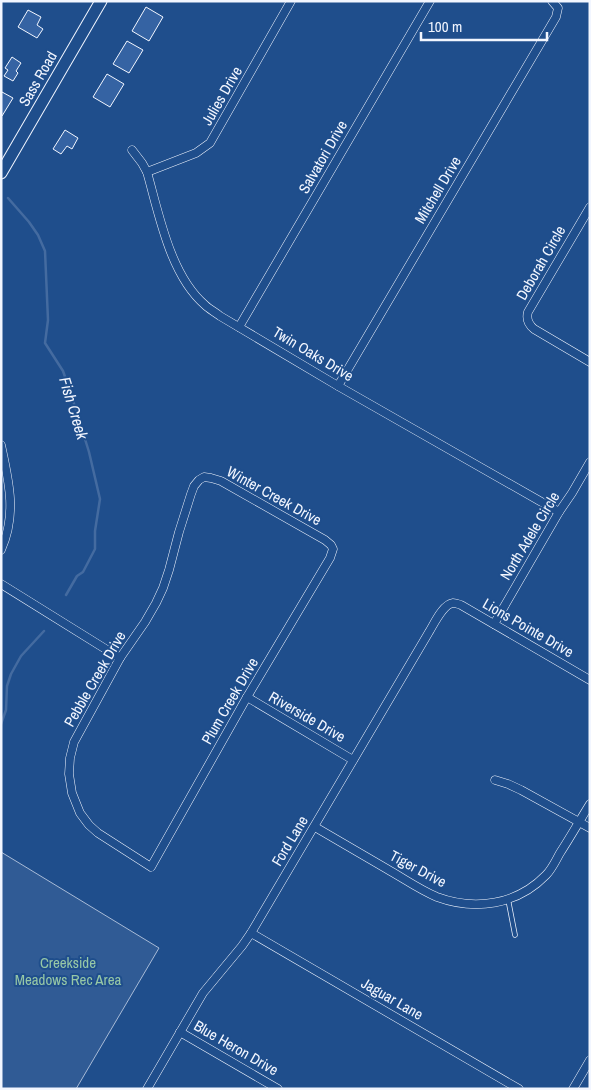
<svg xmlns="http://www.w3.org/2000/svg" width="591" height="1090" font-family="'Archivo Narrow',sans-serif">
	<rect width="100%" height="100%" fill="#1f4e8c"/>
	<path fill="#305b95" stroke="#a8bbd7" d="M1,852l158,96 -83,141h-75z"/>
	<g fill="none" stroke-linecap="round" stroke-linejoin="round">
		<g stroke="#446ba0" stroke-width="2.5">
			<path d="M8,198l21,24 9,13 7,16 3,69 -3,23 18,28 8,23 18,58 11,47 -5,32v18l-12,23 -6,4 -11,19"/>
			<path d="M1,724l5,-14 1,-24 4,-12 10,-18 23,-25"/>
		</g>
	</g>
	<g fill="#3563a3" stroke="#f2f6ff">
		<path d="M146,7l17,10 -14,24 -17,-10z"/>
		<path d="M28,10l13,7 -4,8 6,4 -6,9 -19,-11z"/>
		<path d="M127,41l16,9 -14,23 -16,-9z"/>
		<path d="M12,57l9,6 -5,8 2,2 -5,8 -9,-5 4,-6 -3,-2z"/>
		<path d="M107,74l17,10 -14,23 -17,-10z"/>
		<path d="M2,92l11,6 -11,18h-1v-22z"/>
		<path d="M65,130l13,8 -6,11 -5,-3 -6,8 -8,-5z"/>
	</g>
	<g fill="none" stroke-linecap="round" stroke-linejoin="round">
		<g stroke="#f2f6ff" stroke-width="5.5">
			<path id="lane" d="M508,899l7,36"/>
		</g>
		<g stroke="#f2f6ff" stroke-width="9">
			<g id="street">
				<path d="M132,150l10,13 5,9c12,42 23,103 58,133 4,4 10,7 15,11l118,70 221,126"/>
				<path d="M147,172l49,-19 14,-10 81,-142"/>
				<path d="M590,207l-62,105c-2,7 0,12 6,17l56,33"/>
				<path d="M239,327l191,-326"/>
				<path d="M338,386l218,-369 2,-9 -6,-7"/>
				<path d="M1,445c8,37 16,69 0,105"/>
				<path d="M204,477l7,1 10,3 104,59 6,5 2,4 -3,9 -83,139 -96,170 -53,-34 -9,-8 -9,-12 -8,-20 -3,-19 1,-16 4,-16 46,-84 25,-36 11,-19 7,-15 6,-18 10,-38 12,-38 3,-8 5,-6z"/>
				<path d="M1,584l119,74"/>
				<path d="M494,624l65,-112 13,-19 18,-31"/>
				<path d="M247,697l106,63"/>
				<path d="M495,780l13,4 13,6 69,38"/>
				<path d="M315,827c24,14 48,28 72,42 16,9 33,21 50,28 38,14 80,8 109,-22 6,-6 10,-15 14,-22 11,-17 20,-33 30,-49"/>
				<path d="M251,933l268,156"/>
				<path d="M180,1032l98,57"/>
				<path d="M147,1089l56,-96 39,-47 9,-13 178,-301c5,-8 14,-28 24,-29 3,0 5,1 8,2l129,75"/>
				<path d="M573,1089l17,-29"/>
			</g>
		</g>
		<g stroke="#f2f6ff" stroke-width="13">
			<path id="secondary" d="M1,173l100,-172"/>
		</g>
		<use href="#lane" stroke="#1f4e8c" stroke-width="4"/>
		<use href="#street" stroke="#1f4e8c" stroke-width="8"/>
		<use href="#secondary" stroke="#1f4e8c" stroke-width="11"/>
	</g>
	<g text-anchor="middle" stroke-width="4" stroke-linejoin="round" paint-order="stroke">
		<g font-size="15" fill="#f2f6ff" stroke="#1f4e8c">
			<text transform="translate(38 79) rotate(-60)" y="5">Sass Road</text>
			<text transform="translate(222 96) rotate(-60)" y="5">Julies Drive</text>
			<text transform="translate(323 157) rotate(-60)" y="5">Salvatori Drive</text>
			<text transform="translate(438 190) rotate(-59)" y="5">Mitchell Drive</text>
			<text transform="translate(541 263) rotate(-60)" y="5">Deborah Circle</text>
			<text transform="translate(313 354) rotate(31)" y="5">Twin Oaks Drive</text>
			<text transform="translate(274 496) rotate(29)" y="5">Winter Creek Drive</text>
			<text transform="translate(530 536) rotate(-59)" y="5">North Adele Circle</text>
			<text transform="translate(528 628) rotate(30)" y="5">Lions Pointe Drive</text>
			<text transform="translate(95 679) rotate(-60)" y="5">Pebble Creek Drive</text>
			<text transform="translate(230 701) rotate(-60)" y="5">Plum Creek Drive</text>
			<text transform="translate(307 717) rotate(30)" y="5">Riverside Drive</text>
			<text transform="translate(290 841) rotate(-59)" y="5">Ford Lane</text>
			<text transform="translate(418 869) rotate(28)" y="5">Tiger Drive</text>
			<text transform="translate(392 999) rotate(30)" y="5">Jaguar Lane</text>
			<text transform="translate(236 1048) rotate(30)" y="5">Blue Heron Drive</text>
		</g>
		<g font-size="15" fill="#97c8a6" stroke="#1f4e8c">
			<text x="68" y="968">Creekside<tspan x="68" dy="17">Meadows Rec Area</tspan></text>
		</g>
		<g font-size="16" font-style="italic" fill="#f2f6ff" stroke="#1f4e8c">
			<text transform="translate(74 408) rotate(73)" y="6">Fish Creek</text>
		</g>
	</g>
	<rect width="591" height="1090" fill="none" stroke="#f2f6ff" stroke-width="5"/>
	<path d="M421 32v8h126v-8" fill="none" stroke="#f2f6ff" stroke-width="2.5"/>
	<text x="428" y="32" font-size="15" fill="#f2f6ff" stroke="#1f4e8c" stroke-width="4" paint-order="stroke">100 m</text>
</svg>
